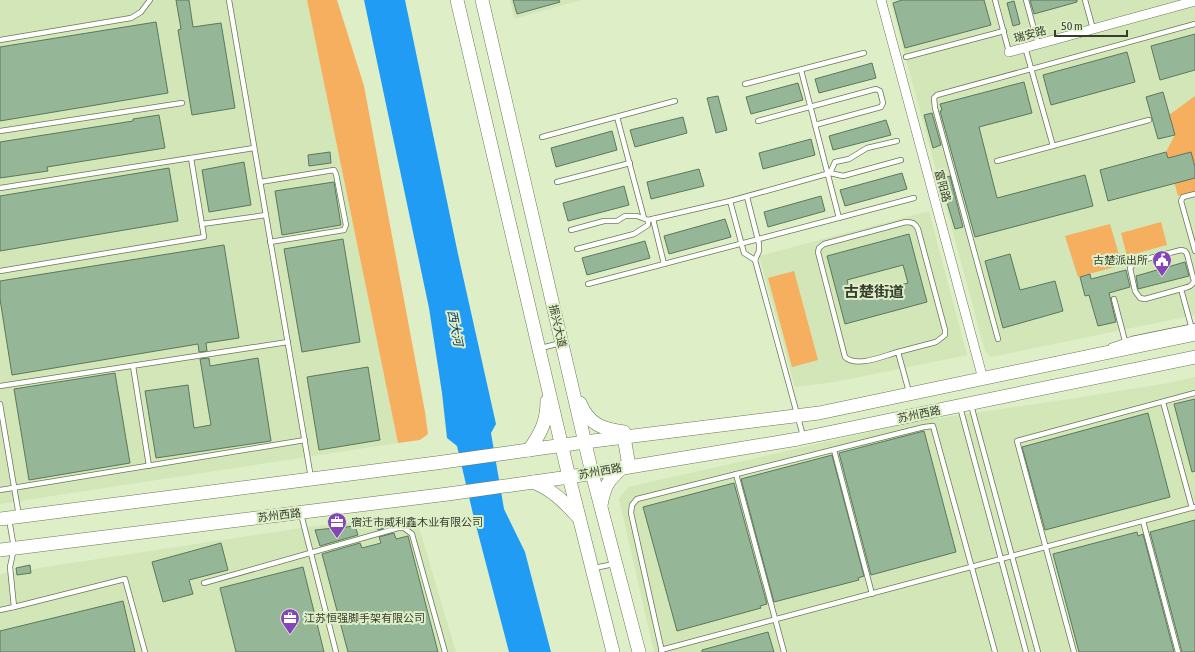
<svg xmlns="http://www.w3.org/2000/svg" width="1195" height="652" font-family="'Asap Condensed','Noto Sans SC',sans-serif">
	<rect width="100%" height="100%" fill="#deefc8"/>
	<g fill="#d2e6b8">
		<path d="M0,0h307l91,443 -398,61z"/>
		<path d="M510,0h71l-67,19z"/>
		<path d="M890,0h305v315l-204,42 -6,-6z"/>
		<path d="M929,211l38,144 -132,27 -40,5 -36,-131z"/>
		<path d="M1195,377v275h-541l-35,-153 9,-12 291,-66 151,-22 98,-16z"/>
		<path d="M416,517l40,135h-456v-78l314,-48z"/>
	</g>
	<g fill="#f6ae5f">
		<path d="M307,0h30l27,86 61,326 3,22 -8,6 -22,3z"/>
		<path d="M1195,96v96l-17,4 -12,-44 9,-17 -6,-20z"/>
		<path d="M1161,222l6,23 -40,11 -6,-23z"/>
		<path d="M1110,224l12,41 -44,12 -13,-41z"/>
		<path d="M794,271l24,89 -26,7 -24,-89z"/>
	</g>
	<path fill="#219cf4" d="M364,0h41l53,254 38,170 -5,9 13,76 21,43 26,100h-42l-36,-138 -16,-68 -10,-8 -5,-45 -13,-85z"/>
	<g fill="#96b698" stroke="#5a785c" fill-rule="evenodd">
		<path d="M176,0h13l4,27 28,-4 14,85 -43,7 -14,-85 3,-1z"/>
		<path d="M513,0h46l1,2 -43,12z"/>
		<path d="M902,0h82l7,25 -86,23 -12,-45z"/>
		<path d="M1030,0h47v2l-43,12z"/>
		<path d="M1014,1l6,23 -7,2 -6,-23z"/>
		<path d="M156,22l12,71 -168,28v-74z"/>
		<path d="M1195,34v36l-35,10 -9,-34z"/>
		<path d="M1127,52l8,30 -84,23 -8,-30z"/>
		<path d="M872,63l4,15 -57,15 -4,-14z"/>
		<path d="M1024,82l8,31 -53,14 18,71 88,-23 8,31 -118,31 -35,-126 2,-1 -2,-6z"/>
		<path d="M798,83l5,17 -52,14 -5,-17z"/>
		<path d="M1163,92l12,43 -17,4 -12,-42z"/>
		<path d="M718,96l9,34 -11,3 -9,-35z"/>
		<path d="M932,113l9,32 -8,3 -9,-33z"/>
		<path d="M159,115l6,33 -118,19 1,4 -48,7v-36l133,-21v-2z"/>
		<path d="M683,117l4,16 -52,14 -5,-17z"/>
		<path d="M886,120l5,15 -58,15 -4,-14z"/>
		<path d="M612,131l5,19 -61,17 -5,-19z"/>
		<path d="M811,139l4,16 -52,14 -4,-16z"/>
		<path d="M330,152l1,11 -22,3 -1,-11z"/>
		<path d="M1166,152l2,6 23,-6 4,15v11l-87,23 -8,-31z"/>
		<path d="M244,162l7,43 -42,7 -7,-42z"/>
		<path d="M169,168l9,53 -178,30v-55z"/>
		<path d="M699,169l5,17 -53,13 -4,-17z"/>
		<path d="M902,173l5,16 -62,17 -5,-16z"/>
		<path d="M950,176l13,51 -8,2 -15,-50z"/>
		<path d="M334,182l7,43 -59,10 -7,-44z"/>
		<path d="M624,186l5,19 -61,16 -5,-18z"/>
		<path d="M821,196l4,15 -57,16 -4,-15z"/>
		<path d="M725,219l6,18 -62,17 -5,-18z"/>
		<path d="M909,234l18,68 -82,22 -18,-68zM903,265l5,18 -56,15 -5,-18z"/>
		<path d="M343,239l17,103 -58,10 -18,-103z"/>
		<path d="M645,241l5,17 -63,17 -5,-17z"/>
		<path d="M224,245l15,93 -33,5 1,8 -8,1 -1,-8 -186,31 -12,-76v-18z"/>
		<path d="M1010,254l10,36 35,-9 8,30 -60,17 -18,-67z"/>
		<path d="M1185,262l4,14 -51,13 -2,-13z"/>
		<path d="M1126,270l4,17 -21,6 7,29 -18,4 -9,-31 -4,1 -5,-19 10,-3 1,5z"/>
		<path d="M209,358l1,8 48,-8 13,83 -115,17 -11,-67 43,-6 6,43 17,-3 -11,-66z"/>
		<path d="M368,367l12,73 -61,10 -12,-73z"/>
		<path d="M115,373l15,90 -101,17 -15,-91z"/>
		<path d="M1195,399v72l-3,1 -18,-68z"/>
		<path d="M1148,413l22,84 -125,33 -23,-83z"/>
		<path d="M924,431l32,121 -85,23 -32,-122z"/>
		<path d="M832,455l32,121 -6,2 1,2 -85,22 -33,-123z"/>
		<path d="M734,483l33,121 -7,2 1,2 -84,23 -34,-124z"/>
		<path d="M391,520l2,6 -15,4 -2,-6z"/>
		<path d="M1195,520v132h-13l-32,-120z"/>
		<path d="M355,526l3,9 -38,11 -5,-16z"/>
		<path d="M1137,532l1,4 5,-2 31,118h-95l-26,-98z"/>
		<path d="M394,533l2,6 12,-3 30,116h-90l-26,-98 38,-11 2,5 19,-5 -2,-6z"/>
		<path d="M221,543l7,27 -39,10 4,14 -30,8 -11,-40z"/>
		<path d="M30,565l1,8 -14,2 -1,-7z"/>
		<path d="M303,567l21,85h-88l-16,-64z"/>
		<path d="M123,601l12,51h-135v-21z"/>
		<path d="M768,632l6,20h-72v-2z"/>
	</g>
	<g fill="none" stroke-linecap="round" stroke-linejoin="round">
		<g stroke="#697855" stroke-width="6">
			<g id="service">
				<path d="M229,0l82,478"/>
				<path d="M995,0l14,52"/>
				<path d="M1026,0l12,44"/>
				<path d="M1085,0l8,29"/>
				<path d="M0,40l131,-22 10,-6 9,-12"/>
				<path d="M1025,47l28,99"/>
				<path d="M906,57l98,-26"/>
				<path d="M801,70l38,148"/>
				<path d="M745,84l119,-31"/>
				<path d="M617,117l27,101"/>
				<path d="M758,121l118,-32 4,2 3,12 -2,4 -66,18"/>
				<path d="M0,131l182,-28"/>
				<path d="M542,137l133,-36"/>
				<path d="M897,141l-30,7 -18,11 -14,3 -5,11 13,3 58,-16"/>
				<path d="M997,161l152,-41"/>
				<path d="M260,182l74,-12 2,4 10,51 -2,5 -74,12"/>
				<path d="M557,182l73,-19"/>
				<path d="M0,188l254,-40"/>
				<path d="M1195,194l-12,3 -2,4 14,50"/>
				<path d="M747,197l12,47v7l-4,9 48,176"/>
				<path d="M730,201l14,52 11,7"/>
				<path d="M653,219l11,45"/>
				<path d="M648,220l82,-19 100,-28"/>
				<path d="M202,224l64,-9"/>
				<path d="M571,230l33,-9h13l8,-5h12l11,4v5l-14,9 -57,15"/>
				<path d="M0,271l204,-34 -13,-79"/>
				<path d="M588,284l326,-86"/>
				<path d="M1181,289c6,-2 11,-2 13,-8l-7,-27 -2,-3 -4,-1 -46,12 -5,6 5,23 5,7 5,1 36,-10 12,44"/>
				<path d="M1114,299l11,42"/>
				<path d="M998,339l-63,-231 -1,-10 3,-3 258,-71"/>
				<path d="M1111,346l21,-7 63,-13"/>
				<path d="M541,348l20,-5"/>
				<path d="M898,352c-15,4 -41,16 -53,5l-27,-105 1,-4 5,-4 82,-22c6,0 9,1 12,7l27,101v5l-9,7 -38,10 11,40"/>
				<path d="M133,366l16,100"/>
				<path d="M0,386l288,-44"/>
				<path d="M1163,402l29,106"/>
				<path d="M0,404l19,112"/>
				<path d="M971,405l67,247"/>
				<path d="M960,407l66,245"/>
				<path d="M834,450l38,144"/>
				<path d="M736,474l48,178"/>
				<path d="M0,490l305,-50"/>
				<path d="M301,514l35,138"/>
				<path d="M9,519l5,29 -4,19 4,40 111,-28 20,73"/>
				<path d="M1143,521l35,131"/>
				<path d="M594,568l20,-4"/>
				<path d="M204,583l194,-55h6l8,6 33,118"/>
				<path d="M0,610l14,-3"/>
				<path d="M661,650l534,-143"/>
				<path d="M662,652l-31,-139 1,-8 5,-6 287,-72 9,-1 62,226"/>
				<path d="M1074,652l-57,-211 178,-48"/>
			</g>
		</g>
		<g stroke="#697855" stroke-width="10">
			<g id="minor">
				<path d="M881,0l102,379"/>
				<path d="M1009,52l186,-51"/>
			</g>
		</g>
		<g stroke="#697855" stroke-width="14">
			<g id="secondary">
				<path d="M457,0l112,477 44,175"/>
				<path d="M482,0l110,473 47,179"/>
				<path d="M580,403c9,22 23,26 44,29"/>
				<path d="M624,437l5,29"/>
				<path d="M529,450c12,-17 18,-29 18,-49"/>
				<path d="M533,482c20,8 31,20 45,35"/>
				<path d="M601,505c4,-21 7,-24 22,-38"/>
				<path d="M0,519l436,-56 149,-21 234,-29 376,-79"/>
				<path d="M0,550l448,-56 121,-17 229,-38 397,-82"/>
			</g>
		</g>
		<use href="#service" stroke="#fff" stroke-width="4.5"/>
		<use href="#minor" stroke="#fff" stroke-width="9"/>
		<use href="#secondary" stroke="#fff" stroke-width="13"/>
	</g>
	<defs>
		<g id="civic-pin" transform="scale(1)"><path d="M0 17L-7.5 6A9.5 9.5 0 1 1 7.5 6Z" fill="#8545b9" stroke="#deefc8"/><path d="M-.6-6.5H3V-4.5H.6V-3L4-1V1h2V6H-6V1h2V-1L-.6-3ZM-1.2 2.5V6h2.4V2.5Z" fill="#fff"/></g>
		<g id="office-pin" transform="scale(1)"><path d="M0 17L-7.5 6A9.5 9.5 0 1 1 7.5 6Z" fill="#8545b9" stroke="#deefc8"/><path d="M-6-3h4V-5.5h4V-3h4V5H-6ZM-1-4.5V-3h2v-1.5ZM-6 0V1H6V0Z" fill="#fff"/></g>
	</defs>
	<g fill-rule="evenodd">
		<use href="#civic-pin" x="1162" y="260"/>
		<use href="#office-pin" x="337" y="522"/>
		<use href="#office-pin" x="290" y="618"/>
	</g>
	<g text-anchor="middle" stroke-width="4" stroke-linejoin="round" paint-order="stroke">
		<g font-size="11" fill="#373d2e" stroke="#deefc8">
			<text transform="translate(1030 34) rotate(-15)" y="4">瑞安路</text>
			<text transform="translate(943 186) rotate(75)" y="4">富阳路</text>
			<text transform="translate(558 326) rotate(77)" y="4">振兴大道</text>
			<text transform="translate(919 414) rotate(-12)" y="4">苏州西路</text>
			<text transform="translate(600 471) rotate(-10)" y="4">苏州西路</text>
			<text transform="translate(279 515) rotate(-7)" y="4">苏州西路</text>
		</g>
		<g font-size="11" fill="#373d2e" stroke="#deefc8" text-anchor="start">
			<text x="1148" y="264" text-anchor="end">古楚派出所</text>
			<text x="351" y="526">宿迁市威利鑫木业有限公司</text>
			<text x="304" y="622">江苏恒强脚手架有限公司</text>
		</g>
		<g font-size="12" font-style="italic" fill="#0f3c60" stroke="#deefc8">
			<text transform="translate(455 328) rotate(79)" y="4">西大河</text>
		</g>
		<g font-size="15" font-weight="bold" fill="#373d2e" stroke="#deefc8">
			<text x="874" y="297">古楚街道</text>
		</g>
	</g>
	<path d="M1055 30v6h72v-6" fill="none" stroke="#373d2e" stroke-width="2"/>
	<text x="1061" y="30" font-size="12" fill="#373d2e" stroke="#deefc8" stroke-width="3" paint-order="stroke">50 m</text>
</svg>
